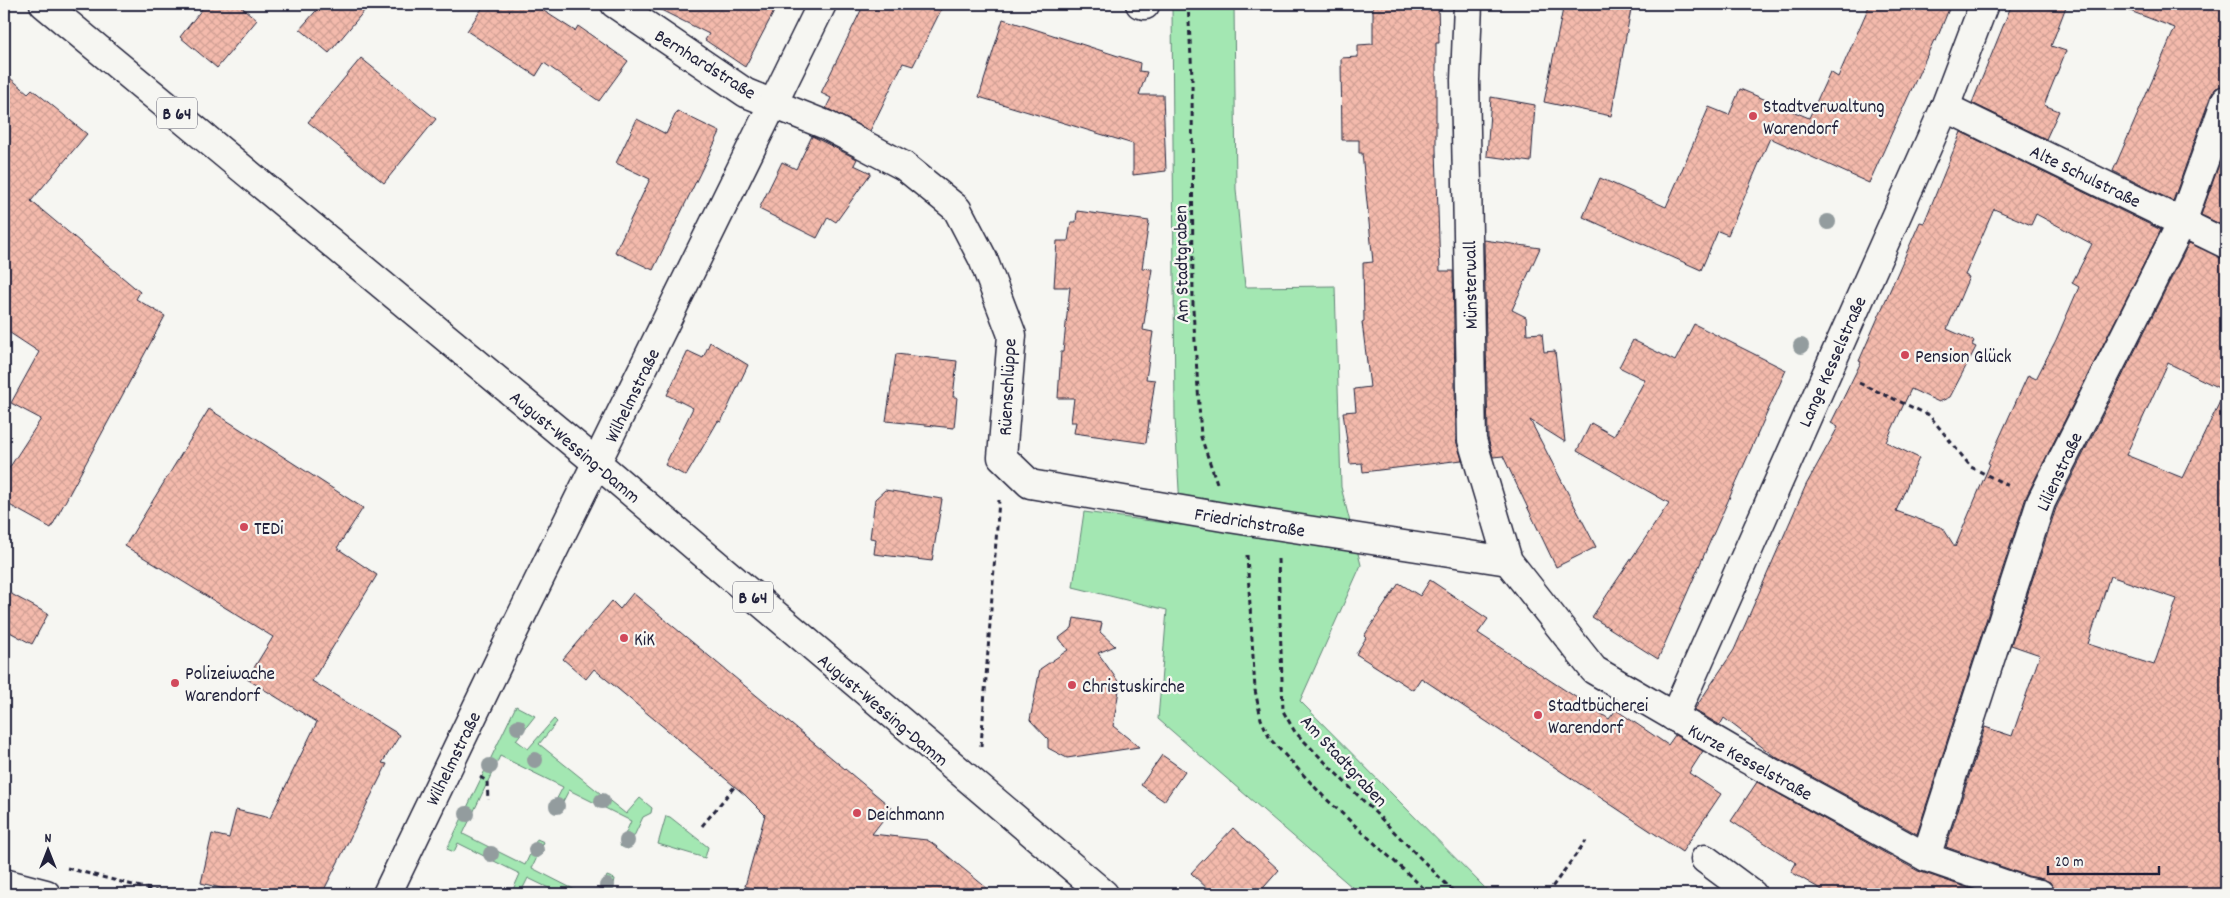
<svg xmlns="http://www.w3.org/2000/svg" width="2230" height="898" font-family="Dekko,sans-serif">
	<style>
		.green { fill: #a3e7b2; stroke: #628476 }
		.building { fill: url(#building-cross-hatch); stroke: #22223b; fill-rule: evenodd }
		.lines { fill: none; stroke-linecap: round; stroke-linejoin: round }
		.minor-casing { stroke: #22223b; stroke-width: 31 }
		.major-casing { stroke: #22223b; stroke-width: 31 }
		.path { stroke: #22223b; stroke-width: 3; stroke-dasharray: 5 4; stroke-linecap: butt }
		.minor { stroke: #f6f6f2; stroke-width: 28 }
		.major { stroke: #f6f6f2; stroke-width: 28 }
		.tree { fill: #939c9e }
		.poi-dot { fill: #d1495b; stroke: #f6f6f2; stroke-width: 2 }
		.labels { text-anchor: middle; stroke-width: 4.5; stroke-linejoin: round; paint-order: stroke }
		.shield { fill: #f6f6f2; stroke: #626272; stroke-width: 1 }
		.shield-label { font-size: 18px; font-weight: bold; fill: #22223b }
		.street-label { font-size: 19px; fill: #22223b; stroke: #f6f6f2 }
		.poi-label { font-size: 19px; fill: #22223b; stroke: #f6f6f2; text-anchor: start }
	</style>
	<defs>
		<pattern id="building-cross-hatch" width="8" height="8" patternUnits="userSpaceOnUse" patternTransform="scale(1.25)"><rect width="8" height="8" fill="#f4baac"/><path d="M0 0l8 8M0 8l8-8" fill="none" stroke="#d1a095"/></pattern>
	</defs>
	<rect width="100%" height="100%" fill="#f6f6f2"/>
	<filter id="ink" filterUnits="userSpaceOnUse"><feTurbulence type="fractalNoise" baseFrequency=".02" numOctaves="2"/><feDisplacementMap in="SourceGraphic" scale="10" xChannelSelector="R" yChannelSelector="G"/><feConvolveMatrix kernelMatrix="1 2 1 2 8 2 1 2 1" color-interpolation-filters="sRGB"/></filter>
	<g filter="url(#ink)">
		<!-- green -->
		<g class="green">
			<polygon points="1172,4 1234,4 1236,189 1245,287 1335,286 1341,487 1361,565 1300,701 1491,894 1360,894 1158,719 1167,610 1073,587 1084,512 1181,525 1175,419"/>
			<polygon points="516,706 535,716 516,740 528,749 554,719 557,722 539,744 626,814 640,798 652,808 651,813 643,817 628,849 620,846 631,821 569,790 557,813 551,810 563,787 500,756 463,834 525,865 537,839 544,842 532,868 583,894 561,894 528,878 520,894 511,894 520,874 458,843 454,852 447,849"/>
			<polygon points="666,816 670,817 708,847 705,858 658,844"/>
			<polygon points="607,876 615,879 612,894 599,894"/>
		</g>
		<!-- building -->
		<g class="building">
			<polygon points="206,4 238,4 257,20 217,68 180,37"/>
			<polygon points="322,4 370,4 329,53 300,29"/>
			<polygon points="485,4 533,4 575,31 578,26 628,61 599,101 544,63 536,76 467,31"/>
			<polygon points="649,4 778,4 745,67 705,40 709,34"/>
			<polygon points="864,4 944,4 913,66 903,63 870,131 826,108 831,98 821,93"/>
			<polygon points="1373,4 1438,4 1439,43 1436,43 1436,149 1440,271 1453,271 1456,440 1462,460 1363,472 1362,463 1350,464 1343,412 1356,411 1354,389 1370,387 1362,322 1364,321 1363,263 1373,262 1362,153 1359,153 1359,140 1342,140 1341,58 1358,57 1358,45 1373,44"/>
			<polygon points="1564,4 1632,4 1611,116 1544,102"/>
			<polygon points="1870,4 1951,4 1936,41 1934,40 1869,183 1770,138 1728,235 1718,231 1701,270 1583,217 1600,178 1666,207 1709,107 1729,115 1740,89 1809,118 1830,72 1838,77"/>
			<polygon points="2012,4 2067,4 2051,46 2066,51 2044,105 2059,111 2046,139 1972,103"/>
			<polygon points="2118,4 2226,4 2226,85 2216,88 2211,95 2173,201 2113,171 2175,28 2117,6"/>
			<polygon points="1003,19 1140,63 1139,71 1147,72 1139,95 1163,95 1166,171 1133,175 1133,144 979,97"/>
			<polygon points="361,58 436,119 384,183 308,122"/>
			<polygon points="4,73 28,93 32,89 87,134 31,201 140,292 136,299 165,316 51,528 4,502 4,476 41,419 11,403 39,352 4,329"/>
			<polygon points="1491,97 1535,105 1531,162 1487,156"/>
			<polygon points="677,111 720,132 653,270 615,252 650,179 616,163 637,119 666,134"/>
			<path d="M1961 132 2161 230 2026 497 1917 834 1774 756 1724 718 1720 725 1694 710 1734 650 1806 485 1838 427 1831 423 1861 362 1859 361 1920 222 1924 223ZM1994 209 2031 225 2036 214 2092 244 2072 283 2079 287 2056 340 2036 379 2028 375 1988 463 1990 464 1955 547 1943 528 1896 511 1919 458 1886 442 1911 389 1939 402 1950 397 1976 347 1972 345 1974 341 1947 329 1969 277 1965 275Z"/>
			<polygon points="812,136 857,159 854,165 871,173 836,222 828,217 817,238 759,209 782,162 796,169"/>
			<polygon points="2226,145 2226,227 2201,215"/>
			<polygon points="1077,211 1149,221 1142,268 1152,269 1143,330 1153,332 1146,379 1155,380 1146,443 1074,433 1076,422 1071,422 1074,398 1058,398 1061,352 1063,352 1070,287 1054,287 1057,241 1068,241 1071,222 1076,222"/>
			<polygon points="1484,240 1540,248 1512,310 1526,317 1527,334 1542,333 1544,352 1555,351 1565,442 1530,420 1596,547 1556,567 1503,456 1493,457 1488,438"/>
			<path d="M2189 243 2226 259V894H2055L2050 882 2043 879 2028 876 1946 847 1985 727 2012 736 2040 655 2011 645 2056 508ZM2168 363 2225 391 2183 478 2126 455ZM2110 576 2177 599 2154 665 2088 644Z"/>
			<polygon points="1694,324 1786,370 1658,659 1592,617 1669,503 1577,451 1591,423 1614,436 1645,380 1619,367 1633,340 1675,361"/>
			<polygon points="710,342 748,365 721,422 718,421 686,476 665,465 693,408 667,395 688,351 703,358"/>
			<polygon points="896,354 957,361 953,397 957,397 954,428 886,421"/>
			<polygon points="209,409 363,508 337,548 377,575 312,681 400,735 382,763 387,764 322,894 244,894 201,883 212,834 229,838 236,810 270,818 317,722 247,679 273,637 125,546"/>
			<polygon points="885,490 942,499 932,561 874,554 876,539 870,538 875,499"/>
			<polygon points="1430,580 1488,619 1478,633 1609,719 1616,710 1668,745 1675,735 1703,751 1689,773 1721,794 1682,852 1421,678 1413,690 1356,654 1366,638 1364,636 1399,583 1420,596"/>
			<polygon points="4,590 48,614 32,644 4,629"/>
			<polygon points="633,593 892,808 872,834 927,840 932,843 994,894 775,894 745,886 765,815 745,795 594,669 586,679 563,659 612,601 620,609"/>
			<polygon points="1074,618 1102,623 1100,632 1115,646 1098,653 1120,684 1113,726 1139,747 1067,758 1048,748 1048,739 1030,720 1040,669 1068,650 1059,638 1072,628"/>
			<polygon points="1162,755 1185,771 1164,801 1141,785"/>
			<polygon points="1757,782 1918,871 1986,894 1829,894 1791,872 1796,863 1731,821"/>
			<polygon points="1233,828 1279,870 1258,894 1213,894 1191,873"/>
		</g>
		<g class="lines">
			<defs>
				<g id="minor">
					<polyline points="615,4 746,93 826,125 904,166 957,209 983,259 1012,335 1002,457 1030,484 1229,518 1508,561"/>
					<polyline points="1140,4 1145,5"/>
					<polyline points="1468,4 1465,80 1472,440 1508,561 1594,670 1745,758 1926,857 2024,891 2040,894"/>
					<polyline points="1945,107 2226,244"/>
					<polyline points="1674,717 1945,107 1984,4"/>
					<polyline points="1926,857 2041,502 2182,222 2226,100"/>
					<polyline points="1705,859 1752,894"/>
					<polyline points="4,883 46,894"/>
					<polyline points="387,894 504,651 822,4"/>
				</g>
				<polyline id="major" points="44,4 597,463 1104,894"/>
			</defs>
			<!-- minor casing -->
			<use href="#minor" class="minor-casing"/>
			<!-- major casing -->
			<use href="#major" class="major-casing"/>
			<!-- path -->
			<g class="path">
				<polyline points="1188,4 1192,76 1193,309 1201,437 1217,483"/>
				<polyline points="1859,383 1929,415 1971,467 2011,487"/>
				<polyline points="1247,555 1255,690 1261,719 1270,739 1324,797 1430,894"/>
				<polyline points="1278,559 1283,711 1295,732 1456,894"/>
				<polyline points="981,746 999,500"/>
				<polyline points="480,777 487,781 488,800"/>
				<polyline points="702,826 735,786"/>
				<polyline points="67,868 168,894"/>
				<polyline points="1547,894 1586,841"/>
			</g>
			<!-- minor -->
			<use href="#minor" class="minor"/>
			<!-- major -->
			<use href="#major" class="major"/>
		</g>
		<!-- trees -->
		<g class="tree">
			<circle cx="1828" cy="222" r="8"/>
			<circle cx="1801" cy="346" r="8"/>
			<circle cx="518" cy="727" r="8"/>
			<circle cx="535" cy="760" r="8"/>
			<circle cx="490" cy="766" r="8"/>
			<circle cx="602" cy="801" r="8"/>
			<circle cx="557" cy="806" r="8"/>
			<circle cx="467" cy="814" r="8"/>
			<circle cx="627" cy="841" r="8"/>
			<circle cx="536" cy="850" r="8"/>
			<circle cx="491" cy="854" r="8"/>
			<circle cx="607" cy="886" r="8"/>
		</g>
	</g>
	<!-- markers -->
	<g class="poi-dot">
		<circle cx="1753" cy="116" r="5"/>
		<circle cx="1905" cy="355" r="5"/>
		<circle cx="244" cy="527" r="5"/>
		<circle cx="624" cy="638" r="5"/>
		<circle cx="175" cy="683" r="5"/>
		<circle cx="1072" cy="685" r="5"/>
		<circle cx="1538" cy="715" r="5"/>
		<circle cx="857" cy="813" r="5"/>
	</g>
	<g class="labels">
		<!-- shield labels -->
		<g class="shield">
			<rect x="157" y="97.5" width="40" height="31" rx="4"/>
			<rect x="733" y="581.5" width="40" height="31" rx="4"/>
		</g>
		<g class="shield-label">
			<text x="177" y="119">B 64</text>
			<text x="753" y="603">B 64</text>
		</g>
		<!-- street labels -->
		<g class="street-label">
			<text transform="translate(706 63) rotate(32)" y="7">Bernhardstraße</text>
			<text transform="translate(2086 175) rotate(26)" y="7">Alte Schulstraße</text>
			<text transform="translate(1180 264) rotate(-91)" y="7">Am Stadtgraben</text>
			<text transform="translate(1469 285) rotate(-91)" y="7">Münsterwall</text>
			<text transform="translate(1831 361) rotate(-66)" y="7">Lange Kesselstraße</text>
			<text transform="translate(1006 387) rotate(-87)" y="7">Rüenschlüppe</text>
			<text transform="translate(631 395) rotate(-64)" y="7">Wilhelmstraße</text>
			<text transform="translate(576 446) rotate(40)" y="7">August-Wessing-Damm</text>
			<text transform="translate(2058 471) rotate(-65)" y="7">Lilienstraße</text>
			<text transform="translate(1250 521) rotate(9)" y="7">Friedrichstraße</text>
			<text transform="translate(884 709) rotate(40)" y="7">August-Wessing-Damm</text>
			<text transform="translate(452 758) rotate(-64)" y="7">Wilhelmstraße</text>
			<text transform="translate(1345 760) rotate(47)" y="7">Am Stadtgraben</text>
			<text transform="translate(1751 761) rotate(29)" y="7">Kurze Kesselstraße</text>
		</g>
		<!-- poi labels -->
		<g class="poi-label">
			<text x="1763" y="112">Stadtverwaltung<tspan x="1763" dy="22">Warendorf</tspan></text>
			<text x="1915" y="362">Pension Glück</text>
			<text x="254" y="534">TEDi</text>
			<text x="634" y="645">KiK</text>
			<text x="185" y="679">Polizeiwache<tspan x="185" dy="22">Warendorf</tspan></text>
			<text x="1082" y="692">Christuskirche</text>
			<text x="1548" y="711">Stadtbücherei<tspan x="1548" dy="22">Warendorf</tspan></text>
			<text x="867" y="820">Deichmann</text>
		</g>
	</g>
	<!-- margin -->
	<rect width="2230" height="898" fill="none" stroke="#f6f6f2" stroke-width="20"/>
	<rect x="10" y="10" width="2210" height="878" fill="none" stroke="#22223b" stroke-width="2" filter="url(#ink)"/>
	<!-- north arrow -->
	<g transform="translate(48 850)" stroke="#f6f6f2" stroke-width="4" paint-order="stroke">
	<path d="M0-4L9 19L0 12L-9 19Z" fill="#22223b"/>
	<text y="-8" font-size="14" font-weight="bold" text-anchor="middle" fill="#22223b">N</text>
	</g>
	<!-- scale -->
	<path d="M2048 866v8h111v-8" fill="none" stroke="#22223b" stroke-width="2.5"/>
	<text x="2055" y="866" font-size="15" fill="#22223b" stroke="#f6f6f2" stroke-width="4" paint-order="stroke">20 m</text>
</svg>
